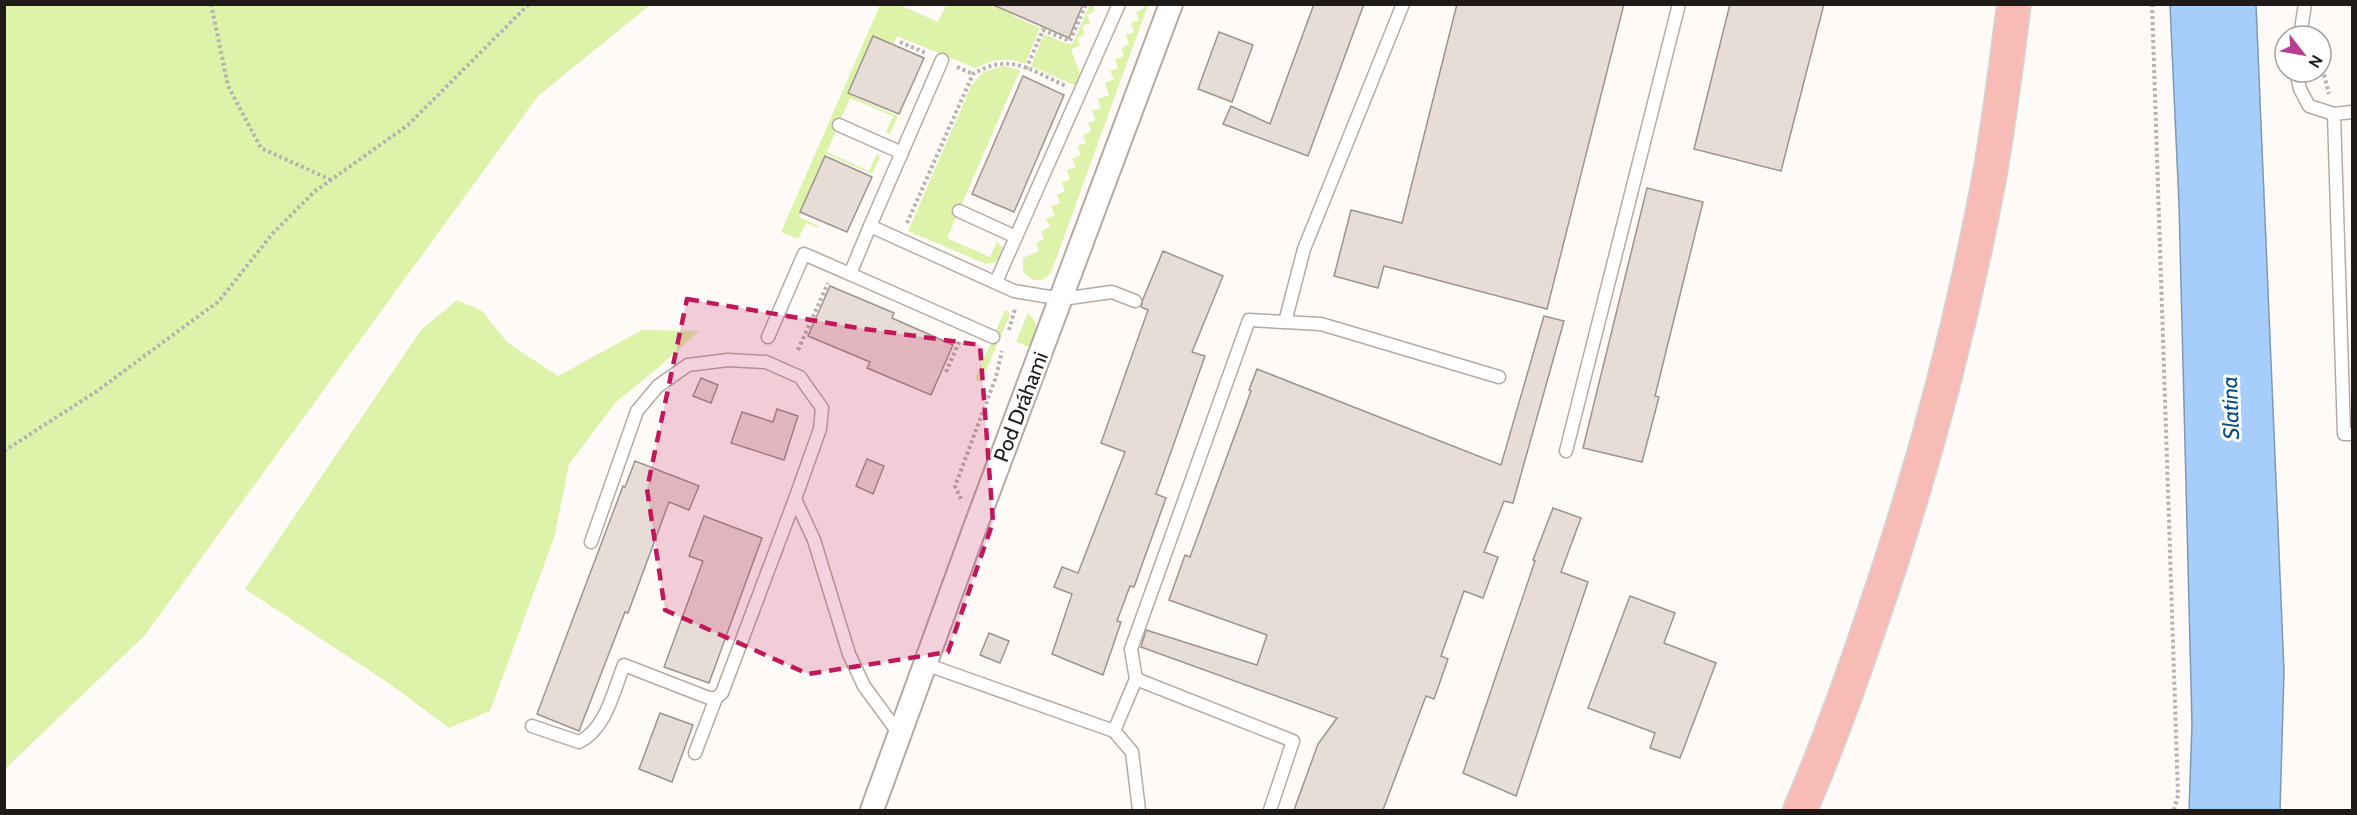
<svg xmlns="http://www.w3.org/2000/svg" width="2357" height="815" font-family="Cabin,sans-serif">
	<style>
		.green { fill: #def3aa }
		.water { fill: #a7cefa; stroke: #7e98b6; stroke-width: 1.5 }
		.building { fill: #e8ddd6; stroke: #9e948d; stroke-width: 1.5 }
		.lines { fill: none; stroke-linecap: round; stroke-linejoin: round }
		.lane-casing { stroke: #b5aba4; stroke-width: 15 }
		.street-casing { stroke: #b5aba4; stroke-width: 26 }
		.primary-casing { stroke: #d6d6d5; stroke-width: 36 }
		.path { stroke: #b7b3b0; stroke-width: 4; stroke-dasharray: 3 3; stroke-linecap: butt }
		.lane { stroke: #fff; stroke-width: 12 }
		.street { stroke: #fff; stroke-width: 22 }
		.primary { stroke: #f8bcb6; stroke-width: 33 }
		.marked { fill: #c2185b; fill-opacity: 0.2; stroke: #c2185b; stroke-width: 4.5; stroke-dasharray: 12 8; stroke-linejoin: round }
		.labels { text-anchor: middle; stroke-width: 6; stroke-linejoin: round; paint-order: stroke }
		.street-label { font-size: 21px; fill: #1e1a17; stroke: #fff }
		.water-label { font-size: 22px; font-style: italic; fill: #004b8b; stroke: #fff }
	</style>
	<rect width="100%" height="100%" fill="#fefaf7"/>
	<!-- green -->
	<g class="green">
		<polygon points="5,4 650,5 538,96 145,635 5,769"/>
		<polygon points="1090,4 1093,5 1095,11 1087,15 1090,23 1082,26 1085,34 1077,38 1080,46 1071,49 1080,73 1076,86 1031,66 1044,34 1067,44 1073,43"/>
		<path d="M880 5H900L938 22 946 5H1018L1013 16 1040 28 1025 64C1006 56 992 60 975 68L897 36 893 45 873 36 849 92 852 96 898 116 890 134 886 133 893 116 850 98 827 152 869 171 877 154 880 157 872 174 826 154 799 217 819 226 818 228 806 223 798 239 781 232Z"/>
		<path d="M1143 5H1148L1052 270C1045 284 1032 283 1023 271V258L1039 251 1036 243 1044 239 1041 231 1050 227 1046 219 1055 215 1051 206 1060 203 1057 195 1065 191 1062 183 1070 179 1067 170 1076 167 1072 159 1081 155 1077 146 1086 143 1083 135 1091 131 1088 123 1096 120 1092 111 1101 108 1098 99 1109 95 1105 83 1114 79 1110 71 1118 68 1115 59 1124 56 1121 48 1129 44 1126 35 1134 32 1131 23 1139 20 1136 12 1144 8Z"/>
		<path d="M1003 66 1020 70 947 238 990 257 997 241 1002 247C1003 258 997 263 986 264L908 231 971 86 983 72Z"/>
		<polygon points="457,300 482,311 507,342 558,376 642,330 699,331 659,367 616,402 569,464 554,538 490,711 449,728 387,682 245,589 421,330"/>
		<polygon points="1005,310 1009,312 1009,317 981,382 975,379"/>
		<path d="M1028 313C1040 324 1038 335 1034 349L1016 342Z"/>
	</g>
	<!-- water -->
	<polygon class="water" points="2170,5 2256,5 2284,671 2280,810 2189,810 2192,724 2179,204"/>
	<!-- building -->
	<g class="building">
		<polygon points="991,4 1083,4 1069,38"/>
		<polygon points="1314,4 1364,4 1308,156 1223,124 1231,106 1270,124"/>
		<polygon points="1457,4 1624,4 1547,309 1384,266 1378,288 1334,276 1351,210 1402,223"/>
		<polygon points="1730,4 1824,4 1781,171 1694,149"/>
		<polygon points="1219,32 1253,45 1232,102 1198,89"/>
		<polygon points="873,36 924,58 899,114 848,93"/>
		<polygon points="1023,76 1064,95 1014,212 972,194"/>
		<polygon points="825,156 872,177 847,232 800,212"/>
		<polygon points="1647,188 1703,202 1655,396 1659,397 1642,462 1583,448"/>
		<polygon points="1163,251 1223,276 1192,352 1205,356 1156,494 1166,498 1134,587 1130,586 1117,621 1121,622 1103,675 1052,654 1072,594 1054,587 1062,567 1078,573 1125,452 1101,443 1148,310 1141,307 1143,299"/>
		<polygon points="830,286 894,313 892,318 953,345 931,395 867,368 870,362 808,336"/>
		<polygon points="1544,316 1564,321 1513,503 1504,501 1484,552 1498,557 1483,598 1464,591 1441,656 1448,659 1434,699 1426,696 1383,810 1294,810 1318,744 1337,718 1141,647 1146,630 1257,665 1267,635 1169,600 1185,555 1190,557 1251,391 1249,390 1257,369 1501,465"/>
		<polygon points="701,378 718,385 711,403 693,396"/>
		<polygon points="777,409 798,416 784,460 731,443 742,412 773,422"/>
		<polygon points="867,459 884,466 873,494 856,486"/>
		<polygon points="635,461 699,486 689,510 669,502 628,613 625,612 579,731 537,714 623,486 625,487"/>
		<polygon points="1553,508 1581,518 1561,572 1588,582 1516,796 1463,773 1535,561 1533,560"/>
		<polygon points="704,516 762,538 709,683 664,667 703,561 689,556"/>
		<polygon points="1630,596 1675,613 1664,643 1716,663 1680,758 1650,748 1655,733 1588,708"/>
		<polygon points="989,633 1009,641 1000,663 980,655"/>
		<polygon points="660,713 693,725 672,782 639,769"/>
	</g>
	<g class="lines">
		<defs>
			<g id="lane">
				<polyline points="2300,36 2305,4"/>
				<polyline points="942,60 870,226 1014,291 1062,299 1112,292 1135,301"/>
				<polyline points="2296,72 2300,89 2309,106 2334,114"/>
				<polyline points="2352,112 2334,114 2344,434 2352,434"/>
				<polyline points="839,125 902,153"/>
				<polyline points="959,211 1016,237"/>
				<polyline points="870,226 850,274 993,337"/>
				<polyline points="996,282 1119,4"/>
				<polyline points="1285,322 1304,249 1403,4"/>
				<polyline points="768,337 804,254 850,274"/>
				<polyline points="1566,451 1679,4"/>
				<polyline points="591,542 637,411 658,386 688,365 728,360 766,362 800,377 822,408 820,429 795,499"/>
				<polyline points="925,664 1114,731 1132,752 1139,810"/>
				<polyline points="1136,679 1131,649 1249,320 1321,324 1499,377"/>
				<path d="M532 726 579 742C606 729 613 692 624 665L709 698H716L722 693 795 499 814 540 849 654 864 686 900 735"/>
				<polyline points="1114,731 1136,679 1293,741 1270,810"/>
				<polyline points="695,753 716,698"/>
			</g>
			<polyline id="street" points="872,810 974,530 1171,4"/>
			<path id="primary" d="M1800 810C1827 748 1850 684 1872 619 1921 477 1960 332 1988 184 1999 125 2006 65 2014 4"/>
		</defs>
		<!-- lane casing -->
		<use href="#lane" class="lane-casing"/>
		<!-- street casing -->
		<use href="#street" class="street-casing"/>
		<!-- primary casing -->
		<use href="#primary" class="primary-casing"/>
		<!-- path -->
		<g class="path">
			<polyline points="211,4 228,86 261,148 331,180"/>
			<polyline points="2152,4 2178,795 2174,810"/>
			<polyline points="900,42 926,53"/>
			<polyline points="2321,63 2329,94"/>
			<polyline points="957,67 973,74"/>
			<polyline points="1026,69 1043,30 1070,41 1086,4"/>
			<path d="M907 223 973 74C1011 52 1030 70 1066 86"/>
			<polyline points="1009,330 1015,309"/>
			<polyline points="798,350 828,283"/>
			<polyline points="946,372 960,340"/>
			<polyline points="4,451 97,391 219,301 273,233 314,192 408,125 529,4"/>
			<polyline points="961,499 955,486 996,377 1002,351"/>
		</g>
		<!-- lane -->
		<use href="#lane" class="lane"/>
		<!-- street -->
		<use href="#street" class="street"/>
		<!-- primary -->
		<use href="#primary" class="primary"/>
	</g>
	<!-- marked area -->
	<path class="marked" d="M687 299 858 328 980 345 993 522 948 652 808 674 665 610 647 489Z"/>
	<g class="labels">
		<!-- street labels -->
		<g class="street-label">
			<text transform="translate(1021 407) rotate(-69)" y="7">Pod Dráhami</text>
		</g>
		<!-- water labels -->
		<g class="water-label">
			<text transform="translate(2230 408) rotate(-92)" y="8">Slatina</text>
		</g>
	</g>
	<!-- border -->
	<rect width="2357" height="815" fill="none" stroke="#1e1a17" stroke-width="12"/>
	<!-- north arrow -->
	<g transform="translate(2303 54) rotate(121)"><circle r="28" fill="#ffffff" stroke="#a5a3a2" stroke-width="1.5"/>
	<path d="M0-4.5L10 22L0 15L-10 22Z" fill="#b53e93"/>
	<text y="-9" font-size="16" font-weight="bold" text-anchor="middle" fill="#1e1a17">N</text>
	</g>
</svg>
